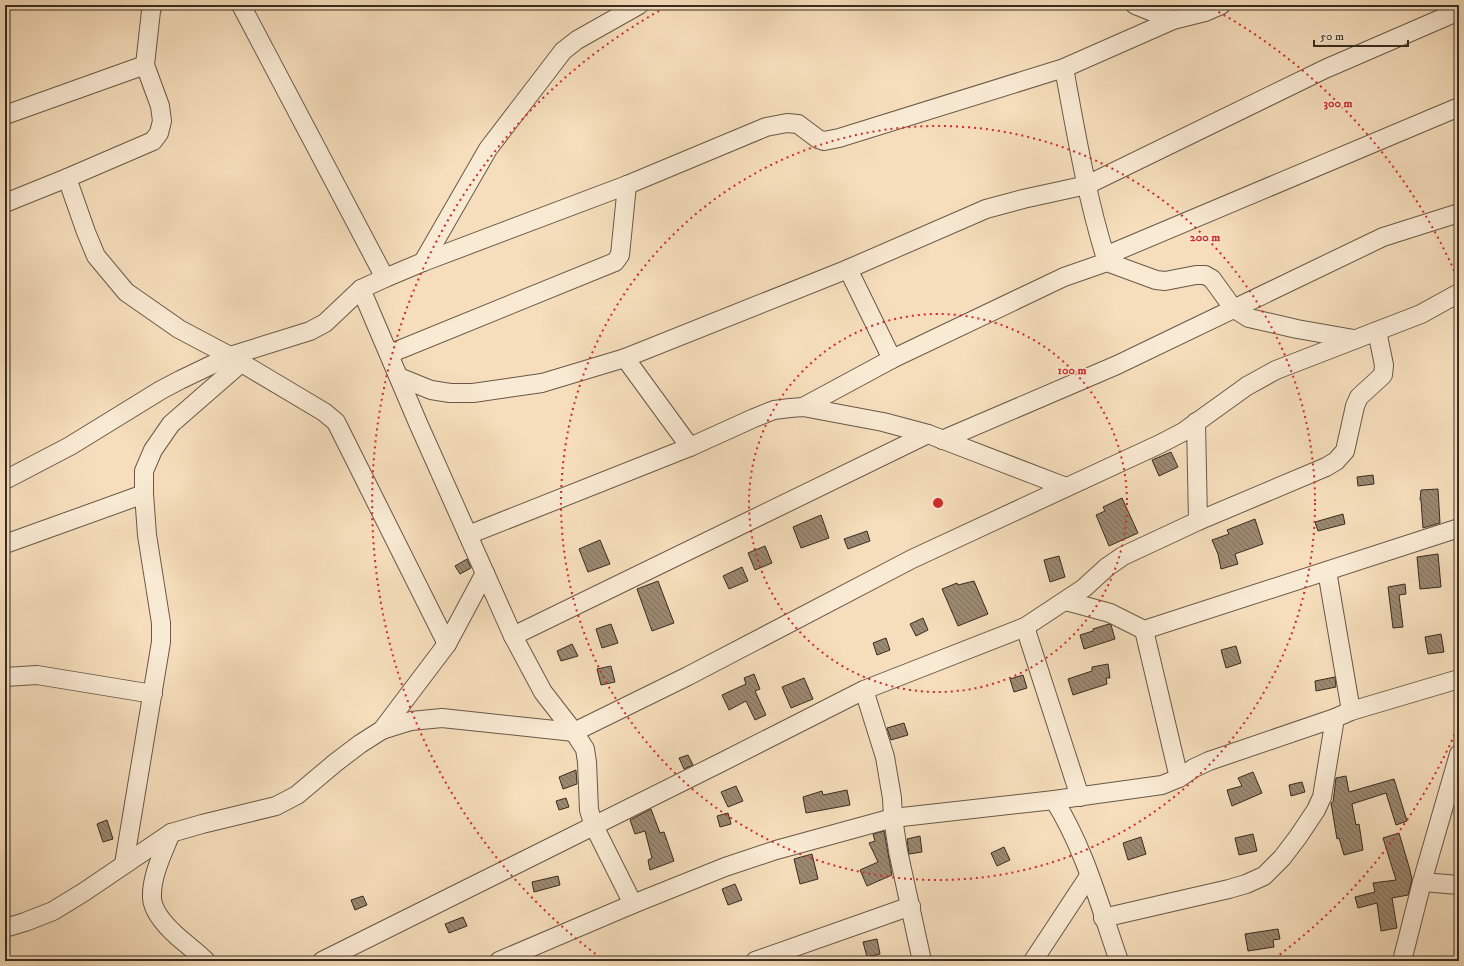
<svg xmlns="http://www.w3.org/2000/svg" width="1464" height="966" font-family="'IM FELL DW Pica',serif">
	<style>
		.building { fill: url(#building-back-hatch); stroke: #382c20 }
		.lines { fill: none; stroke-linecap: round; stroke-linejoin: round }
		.minor-casing { stroke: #685847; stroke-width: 20 }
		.minor { stroke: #f9ead3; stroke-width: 18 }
		.ring { fill: none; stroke: #d62828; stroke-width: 2; stroke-dasharray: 2 4 }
		.centre { fill: #d62828; stroke: #f9ead3; stroke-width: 2 }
		.ring-label { font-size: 12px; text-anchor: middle; font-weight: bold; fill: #d62828; stroke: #f9ead3; stroke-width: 3; stroke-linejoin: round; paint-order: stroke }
	</style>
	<defs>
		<pattern id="building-back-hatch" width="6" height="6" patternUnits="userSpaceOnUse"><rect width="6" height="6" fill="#9b8971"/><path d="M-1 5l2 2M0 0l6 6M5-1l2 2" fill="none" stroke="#7f705c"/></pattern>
	</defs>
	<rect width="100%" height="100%" fill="#f6debc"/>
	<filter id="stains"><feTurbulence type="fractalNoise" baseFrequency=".005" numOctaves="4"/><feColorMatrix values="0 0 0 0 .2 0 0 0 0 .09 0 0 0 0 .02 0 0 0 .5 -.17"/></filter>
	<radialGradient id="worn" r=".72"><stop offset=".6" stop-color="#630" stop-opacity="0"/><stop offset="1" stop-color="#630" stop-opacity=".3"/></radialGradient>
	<!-- building -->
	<g class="building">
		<polygon points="1171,452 1178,467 1159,476 1152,460"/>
		<polygon points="1373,475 1374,484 1358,486 1357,477"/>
		<polygon points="1438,489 1440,523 1423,528 1421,500 1420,500 1421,490"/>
		<polygon points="1122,498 1138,533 1109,546 1096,515 1105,511 1103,507"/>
		<polygon points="1343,514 1345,524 1318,531 1315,522"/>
		<polygon points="821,515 829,538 801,548 793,527"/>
		<polygon points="1255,519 1263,544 1235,554 1238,564 1221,569 1218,554 1212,540 1229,534 1227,530"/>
		<polygon points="867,531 870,541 848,549 844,539"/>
		<polygon points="600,540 610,564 588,572 579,549"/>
		<polygon points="765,546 772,563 755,570 748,553"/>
		<polygon points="1438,554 1441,587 1420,589 1417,557"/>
		<polygon points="1059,556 1065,577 1050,582 1044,560"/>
		<polygon points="467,559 471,568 460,574 455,566"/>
		<polygon points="742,567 748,581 729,589 723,576"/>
		<polygon points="658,581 674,623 652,631 637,589"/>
		<polygon points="974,581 988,614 958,626 942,589 957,583 958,585"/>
		<polygon points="1405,584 1406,594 1399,595 1403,627 1393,628 1388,587"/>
		<polygon points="923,618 928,630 916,636 910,624"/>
		<polygon points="611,624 618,643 602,648 596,629"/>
		<polygon points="1109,624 1111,625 1115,639 1084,649 1080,635 1093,631 1093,629"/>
		<polygon points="1441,634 1444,652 1428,654 1425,637"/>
		<polygon points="886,638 890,650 877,655 873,643"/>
		<polygon points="572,644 578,656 561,661 557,651"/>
		<polygon points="1236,646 1241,663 1226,668 1221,650"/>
		<polygon points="1108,664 1110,678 1106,678 1107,684 1073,695 1068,679 1092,671 1092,667"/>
		<polygon points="611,666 615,682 601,685 597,669"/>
		<polygon points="754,674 760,689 755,691 766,715 755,720 746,701 729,710 722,695 746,684 744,678"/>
		<polygon points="1023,675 1027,688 1014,692 1010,679"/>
		<polygon points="1335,677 1336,687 1316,691 1315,681"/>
		<polygon points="804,678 813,699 791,708 782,687"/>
		<polygon points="904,723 908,735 891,740 887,728"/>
		<polygon points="688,755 693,765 684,769 679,758"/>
		<polygon points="576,770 577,784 563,789 559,777"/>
		<polygon points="1253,772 1262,793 1232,806 1227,790 1242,786 1238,778"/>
		<polygon points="1346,776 1349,792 1394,779 1407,821 1396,825 1386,793 1352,804 1356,825 1359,824 1363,850 1344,855 1339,838 1337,839 1331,803 1333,802 1336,778"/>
		<polygon points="1302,782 1305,792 1291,796 1289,785"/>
		<polygon points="736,786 743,801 728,807 721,792"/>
		<polygon points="847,790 850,805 806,813 803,797 822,791 823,795"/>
		<polygon points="566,798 569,807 559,810 556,801"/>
		<polygon points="651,809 660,833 664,832 674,861 650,870 648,860 652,858 645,831 635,834 630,820"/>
		<polygon points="728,813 731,824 720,827 717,816"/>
		<polygon points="107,820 113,839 103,842 97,824"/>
		<polygon points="884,831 892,875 867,886 860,870 878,862 869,843 875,841 873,834"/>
		<polygon points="1399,833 1410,870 1412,880 1408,895 1392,898 1397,928 1381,931 1377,903 1358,908 1355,897 1375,892 1373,883 1396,880 1383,838"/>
		<polygon points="1253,834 1257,851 1239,855 1235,838"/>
		<polygon points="920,836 922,852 909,854 907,839"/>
		<polygon points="1141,837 1146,854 1128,860 1123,843"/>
		<polygon points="1004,847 1010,860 997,866 991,853"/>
		<polygon points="812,854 818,879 800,884 794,859"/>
		<polygon points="558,876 560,885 534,892 532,882"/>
		<polygon points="735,884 742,900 728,905 722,889"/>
		<polygon points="363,896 367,905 355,910 351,900"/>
		<polygon points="463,917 467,926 449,933 445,924"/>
		<polygon points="1278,929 1280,939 1273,940 1274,947 1248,951 1245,934"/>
		<polygon points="877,939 880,954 867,957 863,942"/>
	</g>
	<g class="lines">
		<defs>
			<g id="minor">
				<polyline points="241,5 385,278"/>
				<polyline points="1135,5 1173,20"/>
				<path d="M1064 68C1076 133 1087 199 1107 262"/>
				<polyline points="5,115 145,65"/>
				<polyline points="67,178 86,232 96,256 126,292 179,329 230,356 324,412 336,422 447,644"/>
				<polyline points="5,203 67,178 153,141 159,133 162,121 160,106 145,65 151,11 153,5"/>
				<polyline points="1105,256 1459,107"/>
				<polyline points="423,262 488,149 563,51 577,40 639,5"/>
				<polyline points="848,269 892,359"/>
				<polyline points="361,289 418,423 513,636 543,692 574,732 585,749 587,762 589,810 594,826 633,904"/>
				<polyline points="389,354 615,262 620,255 627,185"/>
				<polyline points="625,358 690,447"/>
				<polyline points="399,377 431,390 450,393 473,393 542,383 625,358 848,269 986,209 1023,199 1087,185 1325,69 1459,11"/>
				<polyline points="803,407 892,359 1064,277 1107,262 1156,280 1165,281 1196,275 1205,275 1212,279 1233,308 1249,318 1297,329 1354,339"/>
				<polyline points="1196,422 1198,521"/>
				<polyline points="942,440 1117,365 1383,237 1459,213"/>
				<polyline points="5,480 70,446 161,390 180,380 230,356 310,331 325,323 361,289 385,278 423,262 627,185 766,127 787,123 798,124 818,139 824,141 839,138 1064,68 1173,20 1205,12 1221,5"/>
				<polyline points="468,535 690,447 754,418 774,410 790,408 803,407 883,422 928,434 1066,487"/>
				<polyline points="5,544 144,494"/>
				<polyline points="1327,571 1351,711"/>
				<polyline points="1066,601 1110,613 1144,630 1459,528"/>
				<polyline points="1025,627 1080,797"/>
				<polyline points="1144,630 1179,778"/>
				<polyline points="513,636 928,434"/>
				<polyline points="5,677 37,675 153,694"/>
				<polyline points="864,690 885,757 892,798 893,818 898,851 922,961"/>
				<polyline points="382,730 447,644 485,573"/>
				<path d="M1054 800C1085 849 1100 907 1119 961"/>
				<path d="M171 833C163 853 151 876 152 898 153 913 167 927 177 936 187 945 197 952 206 961"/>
				<polyline points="124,864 161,642 161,623 147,535 144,494 144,471 153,450 171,424 241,363"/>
				<polyline points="1422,882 1459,885"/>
				<polyline points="1103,918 1229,889 1246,884 1264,876 1282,858 1298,837 1316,810 1322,797 1335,718"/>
				<polyline points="5,928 25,922 53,911 84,892 171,833 202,824 276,806 297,795 335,763 360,744 382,730 411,721 442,718 574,732 688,676 912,559 1160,444 1183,432 1247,386 1276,370 1421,314 1459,293"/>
				<polyline points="322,961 722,762 864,690 1025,627 1084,588 1107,567 1123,556 1198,521 1326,467 1336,461 1345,451 1355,406 1359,397 1383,375 1384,365 1377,331"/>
				<polyline points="499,961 633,904 725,867 776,850 893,818 1054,800 1162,785 1179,778 1194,768 1209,761 1335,718 1351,711 1459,679"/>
				<polyline points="755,961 911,906"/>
				<polyline points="1033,961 1089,876"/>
				<polyline points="1402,961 1422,882 1459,754"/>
			</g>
		</defs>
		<!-- minor casing -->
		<use href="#minor" class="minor-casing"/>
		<!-- minor -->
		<use href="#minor" class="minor"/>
	</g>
	<!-- distance rings -->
	<g class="ring">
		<circle cx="938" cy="503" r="189"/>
		<circle cx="938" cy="503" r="377"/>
		<path d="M1457 729A566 566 0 0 1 1271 961M605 961A566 566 0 0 1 668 6M1208 6A566 566 0 0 1 1457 277"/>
	</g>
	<circle cx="938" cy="503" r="6" class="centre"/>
	<g class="ring-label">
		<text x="1338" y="107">300 m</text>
		<text x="1205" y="241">200 m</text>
		<text x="1072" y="374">100 m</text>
	</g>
	<!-- margin -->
	<rect width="1464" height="966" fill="none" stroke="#f6debc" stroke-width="20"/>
	<rect x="6" y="6" width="1452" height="954" fill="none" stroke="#382c20" stroke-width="2"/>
	<rect x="10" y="10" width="1444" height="946" fill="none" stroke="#382c20"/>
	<!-- scale -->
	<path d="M1314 40v6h94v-6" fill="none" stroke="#382c20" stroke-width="2"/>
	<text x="1320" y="40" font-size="12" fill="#382c20" stroke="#f9ead3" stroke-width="3" paint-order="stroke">50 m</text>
	<rect width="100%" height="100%" filter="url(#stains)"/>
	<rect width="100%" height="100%" fill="url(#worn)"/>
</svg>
